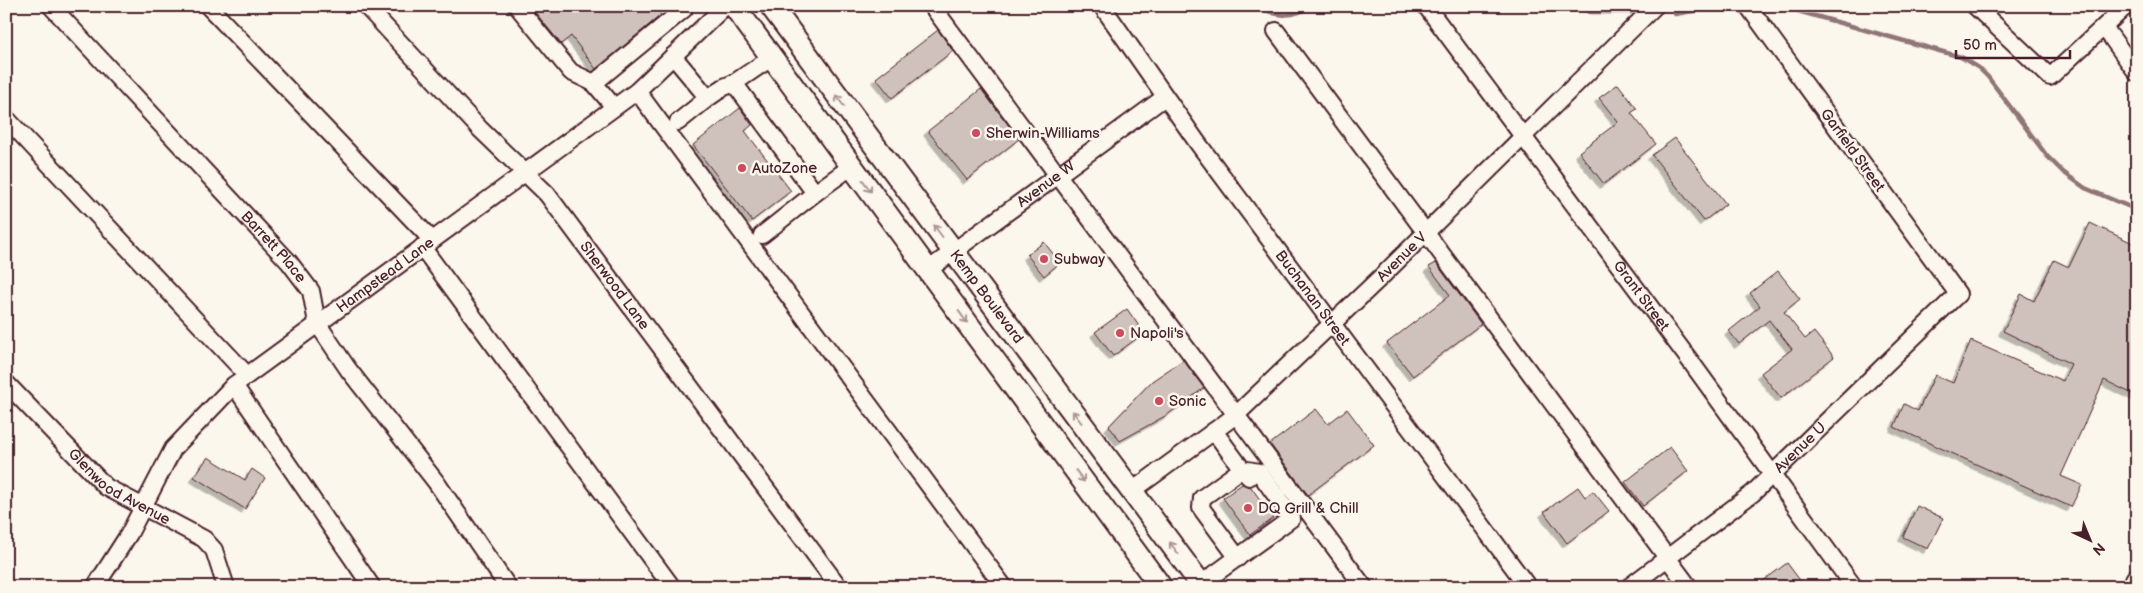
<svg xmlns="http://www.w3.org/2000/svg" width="2143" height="593" font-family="'Balsamiq Sans',sans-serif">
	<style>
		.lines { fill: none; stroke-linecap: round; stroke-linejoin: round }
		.stream { stroke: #907477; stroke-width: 4.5 }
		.building { fill: #cfc2bc; stroke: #4a1f2b; filter: url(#shadow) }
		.minor-casing { stroke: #4a1f2b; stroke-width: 20 }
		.major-casing { stroke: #4a1f2b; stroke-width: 25 }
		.minor { stroke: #fbf7ec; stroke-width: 16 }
		.major { stroke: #fbf7ec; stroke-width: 21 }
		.oneway { stroke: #ab9695 }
		.poi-dot { fill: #d1495b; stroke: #fbf7ec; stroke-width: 2 }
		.labels { text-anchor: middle; stroke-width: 5; stroke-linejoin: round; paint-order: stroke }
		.poi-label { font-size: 15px; fill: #4a1f2b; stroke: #fbf7ec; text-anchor: start }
		.street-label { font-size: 15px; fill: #4a1f2b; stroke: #fbf7ec }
	</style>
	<defs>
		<filter id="shadow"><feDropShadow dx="-4.5" dy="4.5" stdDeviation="0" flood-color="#0004"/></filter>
	</defs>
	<rect width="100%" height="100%" fill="#fbf7ec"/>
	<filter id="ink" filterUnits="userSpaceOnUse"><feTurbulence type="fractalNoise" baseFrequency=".02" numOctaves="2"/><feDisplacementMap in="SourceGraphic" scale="10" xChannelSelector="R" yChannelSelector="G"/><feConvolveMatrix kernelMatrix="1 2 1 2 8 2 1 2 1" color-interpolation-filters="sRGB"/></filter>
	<g filter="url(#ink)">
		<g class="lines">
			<!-- stream -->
			<g class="stream">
				<path d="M1261 6C1275 18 1296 17 1310 6"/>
				<polyline points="1577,6 1590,12 1631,12"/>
				<polyline points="1780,6 1961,57 1979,68 1988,77 2047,156 2063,172 2085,188 2137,210"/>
				<polyline points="1675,14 1723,6"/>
			</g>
		</g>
		<!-- building -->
		<g class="building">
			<polygon points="530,6 654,6 661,15 596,69 571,36 561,44"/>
			<polygon points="938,30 953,51 892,98 876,78"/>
			<polygon points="1618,84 1637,109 1631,113 1656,144 1604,184 1579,152 1618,122 1599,98"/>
			<polygon points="981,89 1019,139 967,180 928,131"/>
			<polygon points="740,108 752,125 745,131 791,191 752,221 693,145"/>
			<polygon points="1675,138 1726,204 1704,221 1652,155"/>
			<polygon points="2090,223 2137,245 2137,396 2104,380 2061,476 2082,485 2071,507 1894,427 1904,404 1918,411 1935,375 1953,383 1971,341 2063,381 2071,364 2003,331 2021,294 2034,301 2054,260 2069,267"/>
			<polygon points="1044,242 1060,263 1044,276 1027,255"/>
			<polygon points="1436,263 1481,324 1413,376 1387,343 1450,295 1429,267"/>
			<polygon points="1778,271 1800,299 1784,312 1805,339 1814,332 1834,357 1781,398 1761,373 1792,349 1769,320 1739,344 1729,331 1760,306 1750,293"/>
			<polygon points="1127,309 1144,333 1113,356 1095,332"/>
			<polygon points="1183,360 1204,388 1167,415 1120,441 1109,426 1152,381"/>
			<polygon points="1316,409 1328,424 1347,409 1374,445 1308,495 1270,444"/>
			<polygon points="1670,447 1688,471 1643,506 1625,482"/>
			<polygon points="208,457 245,480 252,469 265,478 245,509 194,477"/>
			<polygon points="1242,484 1251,487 1273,518 1250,535 1223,498"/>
			<polygon points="1578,487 1585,497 1593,491 1609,511 1567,543 1544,512"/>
			<polygon points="1917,506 1943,518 1928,549 1903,537"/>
			<polygon points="1787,563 1805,587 1755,587"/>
		</g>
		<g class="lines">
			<defs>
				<g id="minor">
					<path id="s1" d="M51 6 289 262 311 291 317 323 348 369 436 482 508 587"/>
					<polyline points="208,6 432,240"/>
					<path id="s2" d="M366 6 480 129 547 194 839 587"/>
					<polyline points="517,6 571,72 594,83"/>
					<polyline points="932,6 1364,587"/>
					<path id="s3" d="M1102 6 1197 142 1528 587"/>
					<path id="s4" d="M1426 6 1691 362 1854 587"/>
					<polyline points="1975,6 2050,77 2126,6"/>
					<polyline points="2104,27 2137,73"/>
					<polyline points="1276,31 1689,587"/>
					<polyline points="673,56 708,98 724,87 734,83 771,58"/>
					<polyline points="734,83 815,193 852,166"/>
					<polyline points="637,91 1004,587"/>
					<polyline points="614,107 594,83 684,9"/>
					<polyline points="6,118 247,375"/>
					<polyline points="678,122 708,98"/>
					<polyline points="762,235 815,193"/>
					<polyline points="422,247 672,587"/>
					<path id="s5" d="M928 270 1165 97"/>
					<path id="s6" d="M6 383 106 487 204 539 214 550 226 587"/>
					<polyline points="234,385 372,587"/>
					<path id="s7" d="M1132 491 1236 415 1381 277 1655 6"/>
					<polyline points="1238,558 1201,508 1202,498 1242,469 1249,477"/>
					<polyline points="1201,584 1292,518 1259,472 1242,469 1214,431"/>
					<path id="s8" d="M95 587 129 534 173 449 234 385 637 91 725 6"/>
					<path id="s9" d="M1629 587 1753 493 1958 294 1748 6"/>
				</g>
				<g id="major">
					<polyline points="734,6 1161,587"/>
					<path id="s10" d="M771 6 1203 587"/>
					<polyline points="2133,587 2137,579"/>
				</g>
			</defs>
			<!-- minor casing -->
			<use href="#minor" class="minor-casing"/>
			<!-- major casing -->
			<use href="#major" class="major-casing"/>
			<!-- minor -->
			<use href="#minor" class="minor"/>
			<!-- major -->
			<use href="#major" class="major"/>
		</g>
		<!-- one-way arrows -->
		<defs><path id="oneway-shaft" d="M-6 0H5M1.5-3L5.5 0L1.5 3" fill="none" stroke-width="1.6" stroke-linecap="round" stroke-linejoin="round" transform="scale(1.25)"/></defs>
		<g class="oneway">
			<use href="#oneway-shaft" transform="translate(840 101) rotate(-127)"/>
			<use href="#oneway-shaft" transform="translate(867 186) rotate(54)"/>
			<use href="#oneway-shaft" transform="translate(938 231) rotate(-127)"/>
			<use href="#oneway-shaft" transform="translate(963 317) rotate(54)"/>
			<use href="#oneway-shaft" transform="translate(1077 417) rotate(-127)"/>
			<use href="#oneway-shaft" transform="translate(1080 476) rotate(54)"/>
			<use href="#oneway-shaft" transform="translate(1174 548) rotate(-127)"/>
		</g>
	</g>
	<!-- markers -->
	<g class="poi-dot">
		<circle cx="976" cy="133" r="5"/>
		<circle cx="742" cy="168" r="5"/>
		<circle cx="1044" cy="259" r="5"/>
		<circle cx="1120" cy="333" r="5"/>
		<circle cx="1159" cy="401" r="5"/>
		<circle cx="1248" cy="508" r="5"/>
	</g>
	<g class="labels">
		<!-- poi labels -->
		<g class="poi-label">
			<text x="986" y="138">Sherwin-Williams</text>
			<text x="752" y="173">AutoZone</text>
			<text x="1054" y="264">Subway</text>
			<text x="1130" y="338">Napoli's</text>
			<text x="1169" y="406">Sonic</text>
			<text x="1258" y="513">DQ Grill &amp; Chill</text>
		</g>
		<!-- street labels -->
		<g class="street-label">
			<text transform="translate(1853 150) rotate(54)" y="5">Garfield Street</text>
			<text dy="5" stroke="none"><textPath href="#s5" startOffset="146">Avenue W</textPath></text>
			<text dy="5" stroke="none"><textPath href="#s1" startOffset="328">Barrett Place</textPath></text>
			<text dy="5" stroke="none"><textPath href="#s7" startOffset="358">Avenue V</textPath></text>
			<text dy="5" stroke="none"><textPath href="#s8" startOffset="434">Hampstead Lane</textPath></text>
			<text dy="5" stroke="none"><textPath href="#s2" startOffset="375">Sherwood Lane</textPath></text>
			<text dy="5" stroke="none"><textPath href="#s4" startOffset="361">Grant Street</textPath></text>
			<text dy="5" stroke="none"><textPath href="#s10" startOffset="362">Kemp Boulevard</textPath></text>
			<text dy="5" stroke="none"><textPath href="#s3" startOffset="360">Buchanan Street</textPath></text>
			<text dy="5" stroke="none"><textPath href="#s9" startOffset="221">Avenue U</textPath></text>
			<text dy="5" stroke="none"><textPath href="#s6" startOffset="155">Glenwood Avenue</textPath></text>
		</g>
	</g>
	<!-- margin -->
	<rect width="2143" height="593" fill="none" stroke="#fbf7ec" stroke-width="25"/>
	<rect x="12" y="12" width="2118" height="568" fill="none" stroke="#4a1f2b" stroke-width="2" filter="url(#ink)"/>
	<!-- north arrow -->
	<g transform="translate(2090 540) rotate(136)" stroke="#fbf7ec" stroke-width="4" paint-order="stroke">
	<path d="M0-4L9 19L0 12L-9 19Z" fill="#4a1f2b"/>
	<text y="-8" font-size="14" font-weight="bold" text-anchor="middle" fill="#4a1f2b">N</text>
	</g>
	<!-- scale -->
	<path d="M1956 50v8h114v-8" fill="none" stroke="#4a1f2b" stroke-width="2.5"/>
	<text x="1963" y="50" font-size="15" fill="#4a1f2b" stroke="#fbf7ec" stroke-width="4" paint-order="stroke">50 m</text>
</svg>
